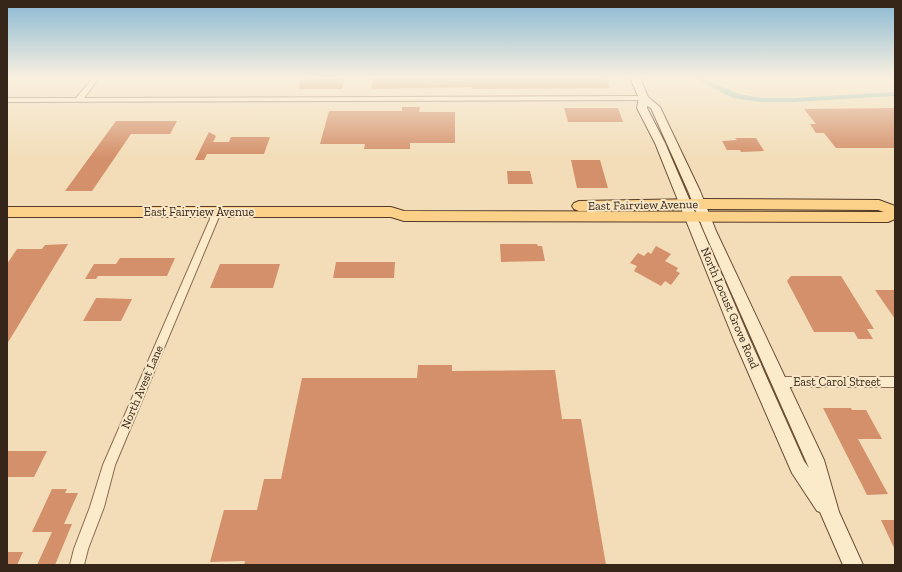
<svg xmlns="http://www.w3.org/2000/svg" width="902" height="572" font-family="'Zilla Slab',serif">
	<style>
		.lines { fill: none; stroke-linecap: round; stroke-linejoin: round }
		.canal { fill: #9dc1b5; fill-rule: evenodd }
		.building { fill: #d4906a }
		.minor-casing { stroke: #896c52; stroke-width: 2 }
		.secondary-casing { stroke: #6a4d35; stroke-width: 2 }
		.primary-casing { stroke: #553a27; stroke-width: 2 }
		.minor { fill: #fcebcb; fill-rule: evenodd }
		.secondary { fill: #fcebcb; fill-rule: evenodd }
		.primary { fill: #fbd18a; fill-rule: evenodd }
		.labels { text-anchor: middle; stroke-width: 4; stroke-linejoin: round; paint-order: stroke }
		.street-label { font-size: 12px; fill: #362519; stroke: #f9e8c8 }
	</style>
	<rect width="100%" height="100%" fill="#f2ddb8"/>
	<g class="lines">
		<!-- canal -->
		<polygon class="canal" points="694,78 703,78 738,94 762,98 794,98 895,92 895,96 794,102 762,102 733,98"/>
	</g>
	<!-- building -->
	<g class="building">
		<polygon points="345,78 342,89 298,89 301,80"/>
		<polygon points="381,78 606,78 610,88 472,89 472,87 371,89 373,79"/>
		<polygon points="402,107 420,107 419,112 455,112 455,143 410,143 410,149 364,149 365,144 320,144 329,111 402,111"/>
		<polygon points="564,108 618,108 623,122 568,122"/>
		<polygon points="895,108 895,148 836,148 824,133 816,133 810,124 816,124 804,109"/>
		<polygon points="116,121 177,121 170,134 131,134 92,191 65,191"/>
		<polygon points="209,132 216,136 213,142 229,142 231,137 270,137 264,154 207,154 204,160 195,160"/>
		<polygon points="735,138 756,138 764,151 741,152 740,150 727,150 722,141 737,140"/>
		<polygon points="571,160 600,160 608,188 577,188"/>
		<polygon points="507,171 530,171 533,184 508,184"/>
		<polygon points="68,244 7,344 7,264 17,249 42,249 45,245"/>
		<polygon points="500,244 537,244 538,246 542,246 545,261 501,262"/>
		<polygon points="656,246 671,254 665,261 678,268 676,271 680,273 671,285 665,281 661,286 634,271 637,266 630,263 638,253 644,256 648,252 651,254"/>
		<polygon points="120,258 175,258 167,276 98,276 96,279 85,279 94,264 116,264"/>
		<polygon points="336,262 395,262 394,278 333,278"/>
		<polygon points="220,264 280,264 273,288 210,288"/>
		<polygon points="791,276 841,276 874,329 867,329 873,339 858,339 854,332 814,332 787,281"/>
		<polygon points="875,290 895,290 895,319"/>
		<polygon points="96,298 132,299 121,321 83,321"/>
		<polygon points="418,365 452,365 452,371 555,370 562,419 581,419 606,565 244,565 245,561 210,562 224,510 257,510 264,479 281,479 302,378 417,378"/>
		<polygon points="823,408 851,408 852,410 866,410 882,439 858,439 888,494 867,495"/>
		<polygon points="7,451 47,451 34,477 7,477"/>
		<polygon points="52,489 67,489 65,493 78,493 64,524 72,524 55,565 37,565 52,532 32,532"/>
		<polygon points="881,520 895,520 895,550"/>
		<polygon points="7,552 23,552 17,565 7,565"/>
	</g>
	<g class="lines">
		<defs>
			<g id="minor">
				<polygon points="93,78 99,78 84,98 644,96 647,98 644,100 7,102 7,98 76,98"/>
				<polygon points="217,209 221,212 115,465 104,507 88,549 84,565 70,565 74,549 90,507 103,465 213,212"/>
				<polygon points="780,377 895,377 895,387 780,387 776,386 774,382 776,378"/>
			</g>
			<path id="secondary" d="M630 78H640L648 97 660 107 700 191 716 231 824 460 839 512 863 565H843L820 512 817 511 792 473 734 340 655 143 637 108 639 98ZM647 106 651 108 688 191 704 231 809 468 804 461 750 340 665 143 647 108Z"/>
			<polygon id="primary" points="700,199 879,200 895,206 895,219 888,222 404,221 391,217 7,217 7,207 391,207 404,211 884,212 878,210 700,209 579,211 574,209 572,206 574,203 579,201"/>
		</defs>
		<!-- minor casing -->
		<use href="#minor" class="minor-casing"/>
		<!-- secondary casing -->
		<use href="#secondary" class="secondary-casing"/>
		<!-- primary casing -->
		<use href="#primary" class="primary-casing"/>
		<!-- minor -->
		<use href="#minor" class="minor"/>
		<!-- secondary -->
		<use href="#secondary" class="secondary"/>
		<!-- primary -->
		<use href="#primary" class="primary"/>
	</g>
	<!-- sky -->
	<linearGradient id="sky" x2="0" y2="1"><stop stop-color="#8ab9d4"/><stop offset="0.49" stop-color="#f9f0df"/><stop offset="1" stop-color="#f9f0df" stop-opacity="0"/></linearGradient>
	<rect width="902" height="158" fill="url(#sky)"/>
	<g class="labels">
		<!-- street labels -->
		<g class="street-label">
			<text transform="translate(643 205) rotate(-1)" y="4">East Fairview Avenue</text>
			<text x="199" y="216">East Fairview Avenue</text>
			<text transform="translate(730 308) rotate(67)" y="4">North Locust Grove Road</text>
			<text x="837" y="386">East Carol Street</text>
			<text transform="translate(142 387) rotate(-67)" y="4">North Avest Lane</text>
		</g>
	</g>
	<!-- border -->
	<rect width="902" height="572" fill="none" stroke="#362519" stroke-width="16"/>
</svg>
